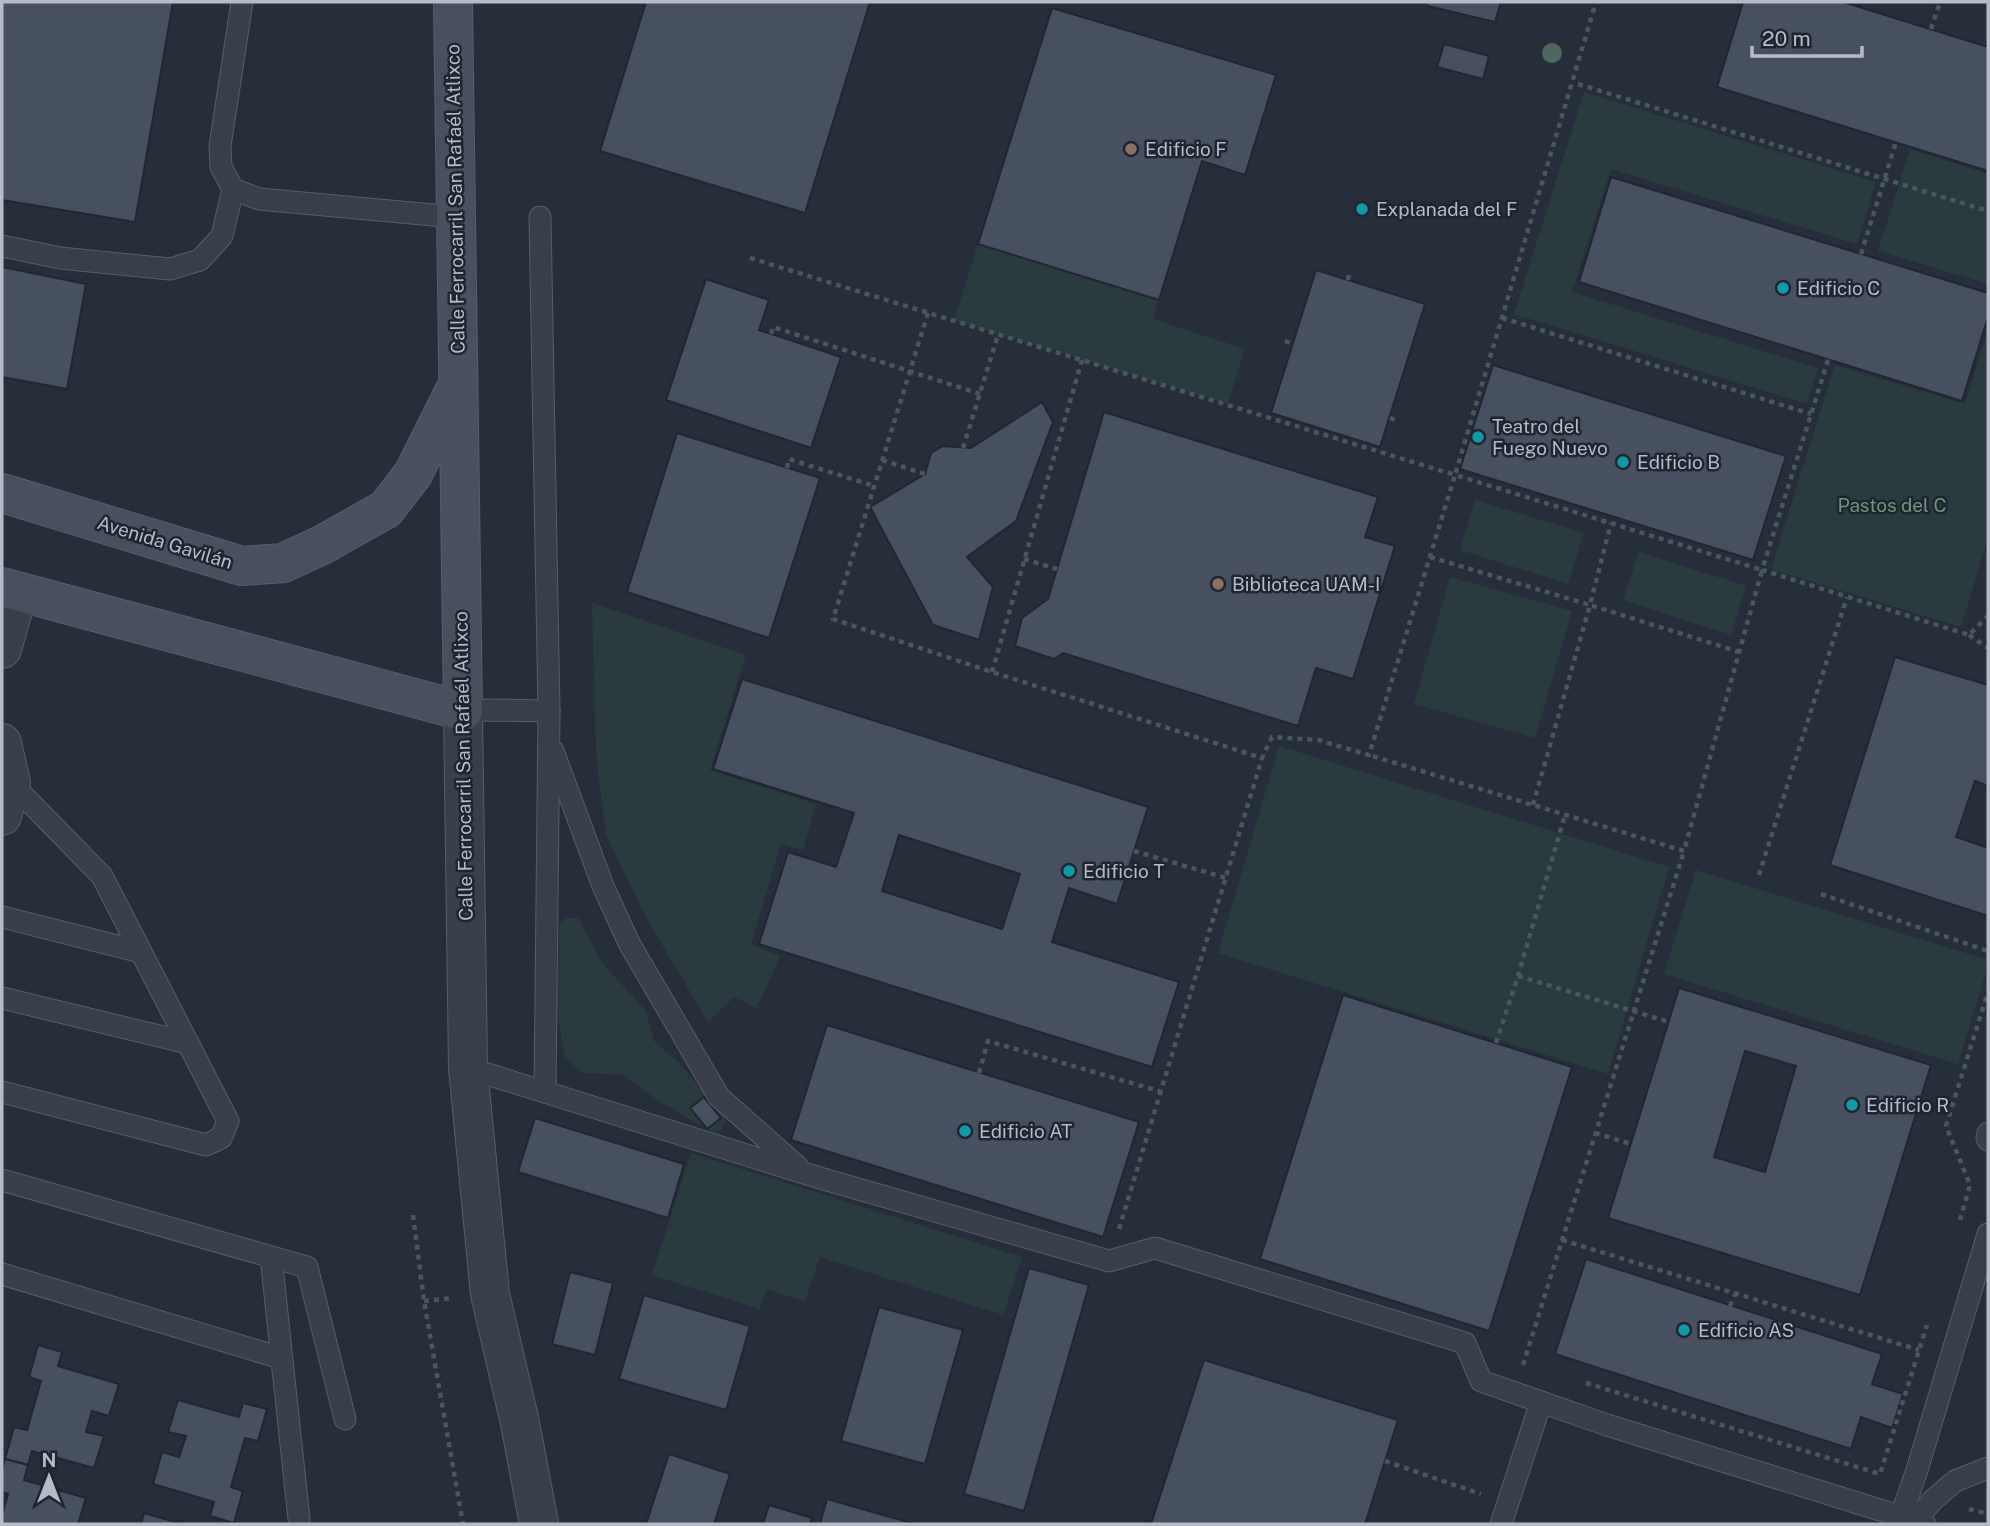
<svg xmlns="http://www.w3.org/2000/svg" width="1990" height="1526" font-family="'Public Sans',sans-serif">
	<style>
		.green { fill: #293b3e }
		.building { fill: #475060; stroke: #202733; stroke-width: 2; fill-rule: evenodd }
		.lines { fill: none; stroke-linecap: round; stroke-linejoin: round }
		.service-casing { stroke: #575e6a; stroke-width: 23 }
		.minor-casing { stroke: #575e6a; stroke-width: 40 }
		.secondary-casing { stroke: #575e6a; stroke-width: 40 }
		.path { stroke: #48585c; stroke-width: 4.5; stroke-dasharray: 5 5; stroke-linecap: butt }
		.service { stroke: #39404c; stroke-width: 21 }
		.minor { stroke: #39404c; stroke-width: 38 }
		.secondary { stroke: #484f5f; stroke-width: 38 }
		.tree { fill: #4e685e }
		.education-dot { fill: #8d6e63; stroke: #1e2531; stroke-width: 2.5 }
		.culture-dot { fill: #0f9aa8; stroke: #1e2531; stroke-width: 2.5 }
		.labels { text-anchor: middle; stroke-width: 5; stroke-linejoin: round; paint-order: stroke }
		.poi-label { font-size: 19px; fill: #b5bbc8; stroke: #1e2531; text-anchor: start }
		.street-label { font-size: 19px; fill: #b5bbc8; stroke: #1e2531 }
		.park-label { font-size: 19px; fill: #6e977a; stroke: #1e2531 }
	</style>
	<rect width="100%" height="100%" fill="#262e3c"/>
	<!-- green -->
	<g class="green">
		<polygon points="1584,92 1876,182 1857,244 1611,169 1572,292 1818,368 1807,404 1514,314"/>
		<polygon points="1910,149 1988,174 1988,284 1878,251"/>
		<polygon points="978,244 1159,300 1153,319 1245,349 1228,404 954,321"/>
		<polygon points="1988,330 1988,537 1961,627 1771,569 1835,365 1965,404"/>
		<polygon points="1475,500 1584,533 1568,584 1460,550"/>
		<polygon points="1639,552 1746,586 1731,635 1623,600"/>
		<polygon points="1450,577 1572,611 1535,738 1414,704"/>
		<polygon points="592,603 746,655 710,770 816,804 803,850 781,844 751,944 780,956 757,1008 734,997 708,1022 645,916 606,834 596,753"/>
		<polygon points="1279,746 1669,867 1608,1074 1218,953"/>
		<polygon points="1696,870 1988,960 1988,965 1958,1064 1664,974"/>
		<polygon points="566,918 578,918 602,963 646,1011 654,1041 679,1063 723,1115 726,1121 721,1130 711,1132 654,1098 624,1075 581,1073 564,1055 557,1010 559,925"/>
		<polygon points="691,1153 1022,1257 1003,1315 820,1257 805,1301 766,1289 760,1309 652,1275"/>
	</g>
	<!-- building -->
	<g class="building">
		<polygon points="2,2 173,2 135,222 2,200"/>
		<polygon points="646,2 870,2 805,213 600,151"/>
		<polygon points="1425,2 1501,2 1495,22 1428,6"/>
		<polygon points="1743,2 1843,2 1988,47 1988,171 1717,87"/>
		<polygon points="1052,8 1276,75 1245,175 1202,161 1159,300 978,244"/>
		<polygon points="1444,44 1489,56 1483,79 1437,67"/>
		<polygon points="1611,177 1988,293 1988,317 1962,401 1579,282"/>
		<polygon points="2,267 86,284 67,389 2,377"/>
		<polygon points="1316,270 1425,304 1380,447 1271,413"/>
		<polygon points="706,279 769,300 759,330 841,357 811,448 666,400"/>
		<polygon points="1493,365 1786,456 1753,560 1460,469"/>
		<polygon points="1042,402 1053,422 1016,521 967,557 993,587 979,640 933,625 870,507 925,474 931,453 943,446 971,448"/>
		<polygon points="1104,412 1378,497 1365,537 1395,546 1353,679 1316,668 1298,726 1063,653 1054,659 1015,646 1022,618 1048,599"/>
		<polygon points="677,433 820,478 769,638 627,592"/>
		<polygon points="1895,657 1988,685 1988,786 1975,781 1956,837 1988,848 1988,916 1830,865"/>
		<path d="M742 679 1148 807 1117 904 1069 888 1052 942 1179 982 1152 1067 759 944 788 852 836 867 854 813 713 769ZM899 835 1020 874 1002 929 882 891Z"/>
		<path d="M1679 988 1931 1065 1860 1295 1608 1218ZM1745 1051 1796 1066 1765 1172 1714 1157Z"/>
		<polygon points="1343,995 1572,1067 1489,1331 1260,1259"/>
		<polygon points="827,1025 1139,1122 1103,1237 791,1140"/>
		<polygon points="704,1097 721,1118 707,1129 690,1108"/>
		<polygon points="535,1118 684,1164 668,1218 518,1172"/>
		<polygon points="1586,1259 1882,1354 1872,1384 1903,1394 1892,1428 1861,1417 1851,1449 1555,1354"/>
		<polygon points="1029,1268 1089,1285 1024,1511 964,1494"/>
		<polygon points="570,1272 613,1283 595,1355 552,1344"/>
		<polygon points="644,1295 750,1326 726,1410 619,1379"/>
		<polygon points="879,1307 963,1330 925,1464 841,1441"/>
		<polygon points="38,1345 62,1352 58,1366 119,1384 109,1416 92,1411 86,1432 104,1436 94,1468 32,1451 28,1465 5,1459 14,1427 27,1430 41,1381 29,1377"/>
		<polygon points="1204,1360 1398,1420 1365,1524 1151,1524"/>
		<polygon points="178,1400 239,1417 243,1403 267,1409 258,1441 245,1438 231,1487 243,1491 234,1523 210,1516 214,1502 153,1484 162,1452 179,1457 186,1436 168,1432"/>
		<polygon points="669,1454 730,1474 714,1524 646,1524"/>
		<polygon points="5,1459 28,1465 24,1480 86,1498 78,1524 2,1524 2,1515 8,1494 2,1492 2,1470"/>
		<polygon points="827,1499 915,1524 820,1524"/>
		<polygon points="769,1505 812,1518 810,1524 763,1524"/>
		<polygon points="144,1513 182,1524 141,1524"/>
	</g>
	<g class="lines">
		<defs>
			<g id="service">
				<polyline points="242,2 220,146 221,167 233,189 259,199 455,217"/>
				<polyline points="540,217 549,711 545,1092"/>
				<polyline points="2,246 60,258 170,269 200,260 222,236 233,189"/>
				<polyline points="463,711 489,710 549,711"/>
				<polyline points="553,751 603,886 629,943 719,1097 797,1166"/>
				<polyline points="2,917 141,952"/>
				<polyline points="2,998 188,1043"/>
				<polyline points="468,1068 820,1178 1109,1261 1155,1248 1465,1343 1481,1381 1607,1425 1925,1524"/>
				<polyline points="2,1092 206,1145 221,1138 228,1121 102,876 11,783"/>
				<polyline points="1988,1133 1987,1138 1988,1140"/>
				<polyline points="2,1180 307,1267 345,1419"/>
				<polyline points="271,1257 299,1519"/>
				<polyline points="2,1274 281,1358"/>
				<polyline points="1901,1516 1917,1470 1988,1234"/>
				<polyline points="1914,1521 1934,1499 1955,1481 1988,1468"/>
				<polyline points="1501,1524 1541,1402"/>
			</g>
			<g id="minor">
				<polyline points="2,649 18,592"/>
				<polyline points="463,711 468,1068 490,1294 520,1423 539,1524"/>
				<polyline points="2,743 11,783 2,816"/>
			</g>
			<g id="secondary">
				<polyline points="2,493 242,566 283,563 322,545 386,509 413,474 455,390"/>
				<polyline points="2,587 463,711 453,2"/>
			</g>
		</defs>
		<!-- service casing -->
		<use href="#service" class="service-casing"/>
		<!-- minor casing -->
		<use href="#minor" class="minor-casing"/>
		<!-- secondary casing -->
		<use href="#secondary" class="secondary-casing"/>
		<!-- path -->
		<g class="path">
			<polyline points="1931,29 1940,2"/>
			<polyline points="1578,84 1988,211"/>
			<polyline points="1861,254 1896,142"/>
			<polyline points="750,258 1455,475 1596,2"/>
			<polyline points="1348,280 1349,274"/>
			<polyline points="928,313 833,619 992,672 1262,758 1272,737 1318,740 1369,755 1455,475 1762,570 1684,851 1369,755"/>
			<polyline points="1502,318 1811,414"/>
			<polyline points="771,334 773,327 980,394"/>
			<polyline points="1285,341 1292,344"/>
			<polyline points="1828,360 1762,570 1969,635 1988,616"/>
			<polyline points="1390,418 1395,420"/>
			<polyline points="963,448 998,335"/>
			<polyline points="882,460 925,474"/>
			<polyline points="787,468 789,459 874,486"/>
			<polyline points="1430,557 1590,605 1611,523"/>
			<polyline points="1024,559 1057,569"/>
			<polyline points="1969,635 1988,648"/>
			<polyline points="992,672 1082,360"/>
			<polyline points="1533,805 1590,605 1739,652"/>
			<polyline points="1134,851 1226,878"/>
			<polyline points="1759,875 1847,597"/>
			<polyline points="1821,894 1988,951"/>
			<polyline points="1518,976 1669,1022"/>
			<polyline points="1496,1043 1518,976 1565,815"/>
			<polyline points="979,1073 988,1041 1162,1092"/>
			<polyline points="1595,1133 1631,1144"/>
			<polyline points="413,1215 424,1301 463,1524"/>
			<polyline points="1960,1220 1970,1185 1946,1126 1988,992"/>
			<polyline points="1119,1229 1262,758"/>
			<polyline points="1562,1240 1919,1350"/>
			<polyline points="424,1301 454,1298"/>
			<polyline points="1730,1306 1735,1294"/>
			<polyline points="1523,1365 1684,851"/>
			<polyline points="1586,1383 1880,1474 1927,1325"/>
			<polyline points="1385,1461 1481,1494"/>
			<polyline points="1969,1509 1988,1514"/>
		</g>
		<!-- service -->
		<use href="#service" class="service"/>
		<!-- minor -->
		<use href="#minor" class="minor"/>
		<!-- secondary -->
		<use href="#secondary" class="secondary"/>
	</g>
	<!-- trees -->
	<circle class="tree" cx="1552" cy="53" r="10"/>
	<!-- markers -->
	<g class="education-dot">
		<circle cx="1131" cy="149" r="7"/>
		<circle cx="1218" cy="584" r="7"/>
	</g>
	<g class="culture-dot">
		<circle cx="1362" cy="209" r="7"/>
		<circle cx="1783" cy="288" r="7"/>
		<circle cx="1478" cy="437" r="7"/>
		<circle cx="1623" cy="462" r="7"/>
		<circle cx="1069" cy="871" r="7"/>
		<circle cx="1852" cy="1105" r="7"/>
		<circle cx="965" cy="1131" r="7"/>
		<circle cx="1684" cy="1330" r="7"/>
	</g>
	<g class="labels">
		<!-- poi labels -->
		<g class="poi-label">
			<text x="1145" y="156">Edificio F</text>
			<text x="1376" y="216">Explanada del F</text>
			<text x="1797" y="295">Edificio C</text>
			<text x="1492" y="433">Teatro del<tspan x="1492" dy="22">Fuego Nuevo</tspan></text>
			<text x="1637" y="469">Edificio B</text>
			<text x="1232" y="591">Biblioteca UAM-I</text>
			<text x="1083" y="878">Edificio T</text>
			<text x="1866" y="1112">Edificio R</text>
			<text x="979" y="1138">Edificio AT</text>
			<text x="1698" y="1337">Edificio AS</text>
		</g>
		<!-- street labels -->
		<g class="street-label">
			<text transform="translate(455 199) rotate(-91)" y="7">Calle Ferrocarril San Rafaél Atlixco</text>
			<text transform="translate(165 542) rotate(17)" y="7">Avenida Gavilán</text>
			<text transform="translate(463 766) rotate(-91)" y="7">Calle Ferrocarril San Rafaél Atlixco</text>
		</g>
		<!-- park labels -->
		<g class="park-label">
			<text x="1892" y="512">Pastos del C</text>
		</g>
	</g>
	<!-- border -->
	<rect width="1990" height="1526" fill="none" stroke="#b5bbc8" stroke-width="7"/>
	<!-- north arrow -->
	<g transform="translate(49 1477)" stroke="#1e2531" stroke-width="5" paint-order="stroke">
	<path d="M0-5L12 26L0 18L-12 26Z" fill="#b5bbc8"/>
	<text y="-10" font-size="19" font-weight="bold" text-anchor="middle" fill="#b5bbc8">N</text>
	</g>
	<!-- scale -->
	<path d="M1752 46v10h110v-10" fill="none" stroke="#b5bbc8" stroke-width="3.5"/>
	<text x="1762" y="46" font-size="21" fill="#b5bbc8" stroke="#1e2531" stroke-width="5" paint-order="stroke">20 m</text>
</svg>
